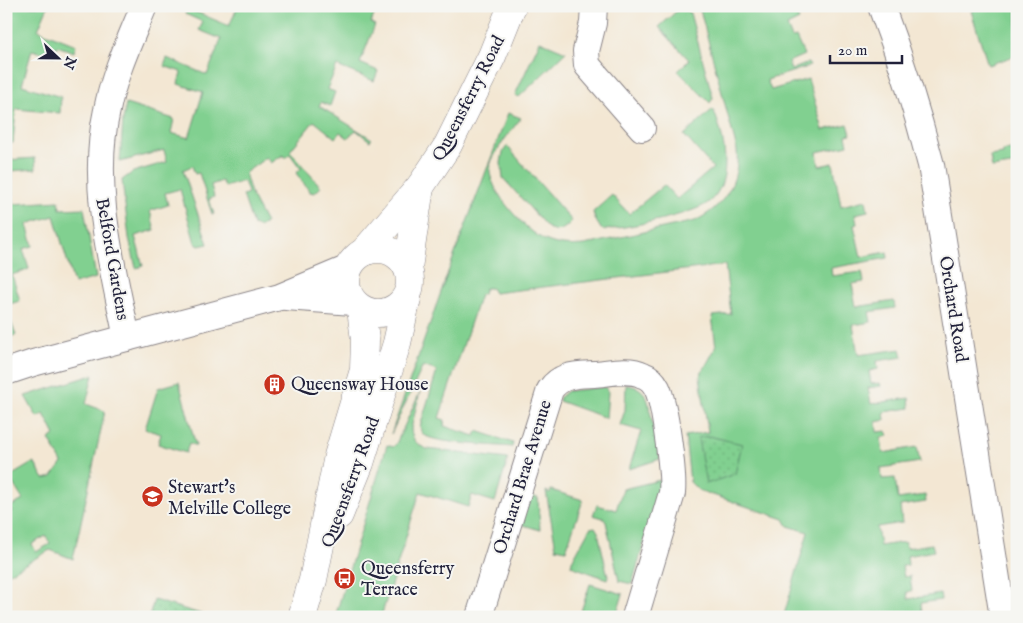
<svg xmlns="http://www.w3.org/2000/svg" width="1023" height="623" font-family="'IM FELL English',serif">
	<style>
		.green { fill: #81d090; stroke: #527966; fill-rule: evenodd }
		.park { fill: url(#park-dots); stroke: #527966 }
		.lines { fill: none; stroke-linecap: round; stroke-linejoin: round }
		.minor-casing { stroke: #8a8487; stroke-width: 28 }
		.major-casing { stroke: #8a8487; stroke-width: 29 }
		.minor { stroke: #fff; stroke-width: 26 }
		.major { stroke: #fff; stroke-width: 28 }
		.labels { text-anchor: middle; stroke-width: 4; stroke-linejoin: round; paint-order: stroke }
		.street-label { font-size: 18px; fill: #22223b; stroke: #f6f6f2 }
		.poi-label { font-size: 18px; fill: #22223b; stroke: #f6f6f2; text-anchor: start }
	</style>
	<defs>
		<pattern id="park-dots" width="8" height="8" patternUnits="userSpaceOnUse" patternTransform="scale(1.25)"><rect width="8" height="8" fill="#81d090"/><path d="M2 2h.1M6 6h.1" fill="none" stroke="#6fb27d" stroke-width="1.8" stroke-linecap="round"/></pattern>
	</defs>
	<rect width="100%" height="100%" fill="#f6f6f2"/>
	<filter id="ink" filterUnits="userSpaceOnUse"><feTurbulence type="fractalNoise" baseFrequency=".02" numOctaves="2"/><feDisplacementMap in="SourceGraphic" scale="10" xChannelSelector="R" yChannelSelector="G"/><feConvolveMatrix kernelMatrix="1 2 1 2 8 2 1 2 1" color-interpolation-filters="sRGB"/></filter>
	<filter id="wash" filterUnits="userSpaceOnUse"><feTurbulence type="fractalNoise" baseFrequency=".0096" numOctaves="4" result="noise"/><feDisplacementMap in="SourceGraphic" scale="20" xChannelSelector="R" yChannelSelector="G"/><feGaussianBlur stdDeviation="1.12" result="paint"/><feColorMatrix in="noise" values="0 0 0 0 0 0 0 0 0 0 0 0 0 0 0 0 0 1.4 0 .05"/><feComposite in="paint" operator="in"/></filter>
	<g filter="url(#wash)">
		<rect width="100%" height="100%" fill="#f3e7d3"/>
		<!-- green -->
		<g class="green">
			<polygon points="6,6 48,6 38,30 76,45 74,52 57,46 54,56 32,50 22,85 61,97 60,113 16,109 13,143 8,143 6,160 35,158 36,169 11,171 13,204 59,201 60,209 84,208 96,278 74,284 54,216 27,224 33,246 23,249 29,269 12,275 20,301 6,305"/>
			<polygon points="238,6 366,6 375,12 371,23 375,25 360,63 378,71 374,81 337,66 327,89 335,92 330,106 321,102 319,106 372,139 370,141 356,130 348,138 340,132 335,138 314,121 290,151 321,187 315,193 310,192 296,173 301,169 290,154 285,158 283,155 271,163 267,157 245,173 252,197 266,223 259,227 253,225 243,195 248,193 244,181 225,187 222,181 211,185 214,197 209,199 214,214 212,214 199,173 195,174 192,166 183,170 208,244 199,246 195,243 180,189 165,193 168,205 150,211 155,230 135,236 143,266 136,268 129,238 122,180 133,172 167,162 164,150 120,162 123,120 126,104 174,119 171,133 189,138 203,92 178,84 181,72 164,66 167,58 207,75 221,39 199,30 203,22 185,14 187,8 229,26"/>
			<path d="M699 6H793L799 20 787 26 792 38 796 37 804 55 788 62 791 70 808 63 810 66 767 80 771 90 808 79 823 130 848 124 851 134 846 135 848 145 817 152 819 166 833 163 841 206 866 200 868 211 855 214 857 224 854 225 861 257 887 252 888 258 831 268 832 276 862 272 864 282 852 284 856 307 894 301 895 308 869 312 871 322 853 325 858 355 901 349 903 357 877 361 878 369 869 371 871 384 880 383 881 386 868 388 871 404 909 398 910 408 884 412 885 420 876 422 877 432 887 431 888 436 881 438 883 453 917 447 920 462 881 468 882 479 895 478 898 499 925 495 926 502 900 506 902 523 877 527 880 546 905 542 906 548 932 544 934 551 907 556 908 565 902 566 904 577 910 576 912 591 907 592 908 599 940 594 941 600 921 603 922 612 895 617H790L784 615 808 532 788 526 784 519 698 490 690 482 685 436 708 432 700 376 716 347 712 316 731 314 725 265 494 293 491 288H485L483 294 480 295 439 418 445 420 444 426 475 436 477 431 513 443 512 447C496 445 432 444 423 434 420 431 420 427 421 423L437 371 423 366 391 434 448 272 508 113 521 118C512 130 493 152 490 166 486 189 529 236 550 242 561 246 573 246 584 245L695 221C723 207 740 183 737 150Z"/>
			<polygon points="985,6 1017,6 1017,55 988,65 971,11"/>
			<polygon points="684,8 690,13 713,98 710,103 678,71 689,60 659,27 679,9"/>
			<polygon points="540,41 566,52 519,97 515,95"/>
			<path d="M713 109C724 135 735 181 709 202 693 215 628 227 606 230L601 229 595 219 593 212 612 195 629 214 664 185 677 199 713 168 684 135Z"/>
			<path d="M507 146 572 221C564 229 559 234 548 228L503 178 501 163 503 152Z"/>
			<polygon points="1017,149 1017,164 992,168 990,156 1003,154 1003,151"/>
			<polygon points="6,309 16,335 6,338"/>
			<path d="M93 375 86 404 105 411 73 559 50 550 6 575V514L12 511 10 507 23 500 9 477 34 462 44 479 52 477 62 463 49 439 55 435 44 414 37 417 25 396ZM46 536 50 544 36 552 32 544Z"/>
			<polygon points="179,382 196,446 189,443 186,453 158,444 161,434 145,429 158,388"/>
			<path d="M626 385C638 386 644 390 648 401L660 459 629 469 641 431 620 425 625 410Z"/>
			<polygon points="605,387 608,392 606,418 559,401 560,397 567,391"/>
			<path d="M420 392 411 429C412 440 417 445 427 449L508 459 495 502 472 495 468 507 420 492 381 617H335L387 445 393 447 396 444Z"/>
			<polygon points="660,480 660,489 632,584 619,581 606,522 603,518 593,515 597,505 616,510 623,489"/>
			<polygon points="551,490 583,500 566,550 556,548 546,491 550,493"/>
			<polygon points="529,496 538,498 540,530 520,524"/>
			<polygon points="595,527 598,532 608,577 607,579 571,566 572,561 590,528"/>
			<polygon points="590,584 623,594 616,617 579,617"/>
		</g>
		<!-- park -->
		<g class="park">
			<polygon points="709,436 742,444 735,474 706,484 698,438"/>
			<polygon points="154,600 211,617 149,617"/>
		</g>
	</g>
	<g filter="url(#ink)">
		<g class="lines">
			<defs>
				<g id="minor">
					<polyline points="594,6 593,23 586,51 587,65 642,128"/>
					<path d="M881 6C901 59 917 111 931 165L1003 617"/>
					<polyline points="286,297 353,302"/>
					<path d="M127 338C112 263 90 186 107 110 114 74 130 40 144 6"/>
					<polyline points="6,372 33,363 280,297 349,268"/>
					<path d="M479 617 550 390C561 374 576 375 594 374 609 373 629 368 643 375 649 377 654 382 657 388 665 404 674 475 672 493L635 617"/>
				</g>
				<g id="major">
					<circle cx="378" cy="281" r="32"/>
					<polyline points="364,252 420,187 448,145 492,56 512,6"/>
					<polyline points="408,268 420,187"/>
					<polyline points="339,515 360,463 397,343 407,298"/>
					<polyline points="302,617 313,580 338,456 364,370 365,340 361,309"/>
				</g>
			</defs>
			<!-- minor casing -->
			<use href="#minor" class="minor-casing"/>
			<!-- major casing -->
			<use href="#major" class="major-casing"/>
			<!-- minor -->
			<use href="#minor" class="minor"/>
			<!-- major -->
			<use href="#major" class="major"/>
		</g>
	</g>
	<!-- icons -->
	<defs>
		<symbol id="building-disc" viewBox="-11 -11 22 22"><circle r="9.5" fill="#c8321e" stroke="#f6f6f2"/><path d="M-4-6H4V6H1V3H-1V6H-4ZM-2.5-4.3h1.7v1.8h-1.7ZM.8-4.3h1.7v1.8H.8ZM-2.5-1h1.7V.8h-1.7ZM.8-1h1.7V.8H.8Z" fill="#fff"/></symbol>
		<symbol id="school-disc" viewBox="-11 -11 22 22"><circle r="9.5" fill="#c8321e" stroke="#f6f6f2"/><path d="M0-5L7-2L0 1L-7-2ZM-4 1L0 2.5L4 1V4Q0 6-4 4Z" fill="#fff"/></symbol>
		<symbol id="bus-disc" viewBox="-11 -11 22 22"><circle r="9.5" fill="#c8321e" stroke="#f6f6f2"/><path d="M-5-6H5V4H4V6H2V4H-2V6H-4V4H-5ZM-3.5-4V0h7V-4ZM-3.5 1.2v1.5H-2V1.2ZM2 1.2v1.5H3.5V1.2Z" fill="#fff"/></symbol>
	</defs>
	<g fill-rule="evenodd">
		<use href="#building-disc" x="262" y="372" width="25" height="25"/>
		<use href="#school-disc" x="140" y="484" width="25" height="25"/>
		<use href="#bus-disc" x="332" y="566" width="25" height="25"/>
	</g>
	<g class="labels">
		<!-- street labels -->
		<g class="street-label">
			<text transform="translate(468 98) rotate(-63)" y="6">Queensferry Road</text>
			<text transform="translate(113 259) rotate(80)" y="6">Belford Gardens</text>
			<text transform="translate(954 309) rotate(81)" y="6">Orchard Road</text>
			<text transform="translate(522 477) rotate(-73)" y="6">Orchard Brae Avenue</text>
			<text transform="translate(350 482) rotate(-70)" y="6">Queensferry Road</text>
		</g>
		<!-- poi labels -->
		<g class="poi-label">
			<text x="291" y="390">Queensway House</text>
			<text x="168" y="493">Stewart's<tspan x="168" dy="21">Melville College</tspan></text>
			<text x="361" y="574">Queensferry<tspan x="361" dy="21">Terrace</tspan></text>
		</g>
	</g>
	<!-- margin -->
	<rect width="1023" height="623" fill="none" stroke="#f6f6f2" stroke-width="25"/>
	<!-- north arrow -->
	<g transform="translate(58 58) rotate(112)" stroke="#f6f6f2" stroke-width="4" paint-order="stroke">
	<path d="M0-4L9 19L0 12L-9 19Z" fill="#22223b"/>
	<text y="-8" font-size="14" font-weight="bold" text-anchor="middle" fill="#22223b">N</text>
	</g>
	<!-- scale -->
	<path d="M830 55v8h72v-8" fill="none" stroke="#22223b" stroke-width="2.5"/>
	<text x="838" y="55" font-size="15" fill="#22223b" stroke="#f6f6f2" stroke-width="4" paint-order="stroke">20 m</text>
</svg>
